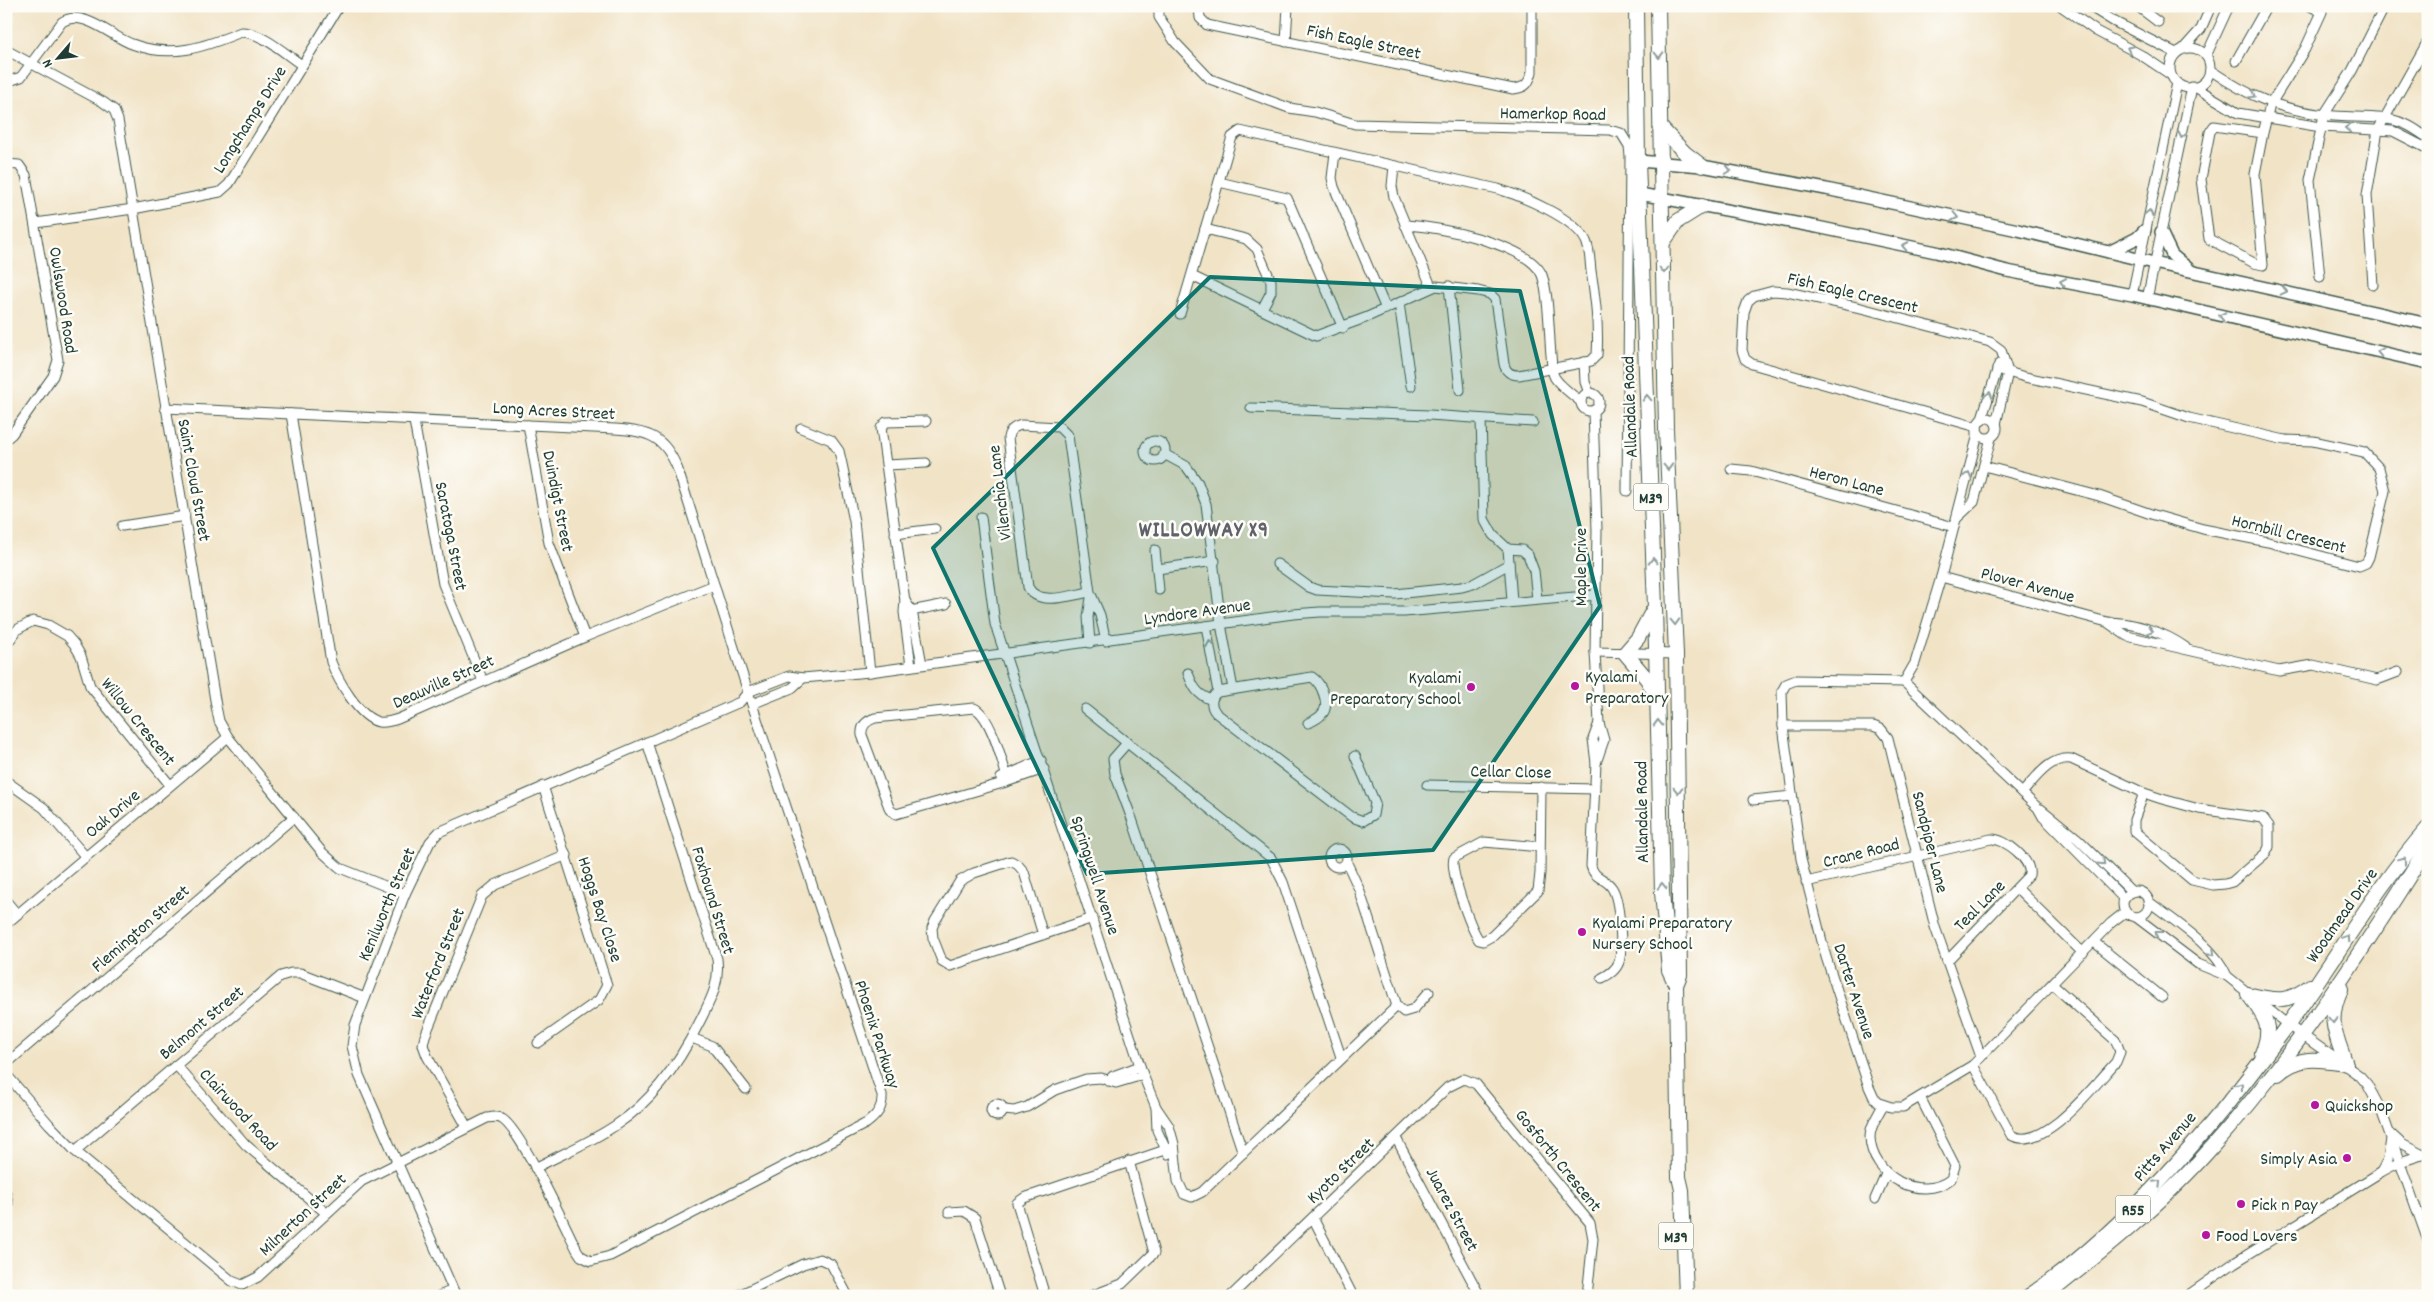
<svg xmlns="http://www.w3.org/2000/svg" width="2434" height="1302" font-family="Dekko,sans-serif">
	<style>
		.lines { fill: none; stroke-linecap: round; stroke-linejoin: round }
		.minor-casing { stroke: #3e564a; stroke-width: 11 }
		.tertiary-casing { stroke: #3e564a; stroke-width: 14 }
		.primary-casing { stroke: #3e564a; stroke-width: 16 }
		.minor { stroke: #fff; stroke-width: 9 }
		.tertiary { stroke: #fff; stroke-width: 11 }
		.primary { stroke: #fff; stroke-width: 14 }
		.oneway { stroke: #8f9e9a }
		.marked { fill: #0f766e; fill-opacity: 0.2; stroke: #0f766e; stroke-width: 4; stroke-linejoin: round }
		.poi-dot { fill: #b5179e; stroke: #fdfcf7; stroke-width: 2 }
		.labels { text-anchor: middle; stroke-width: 5; stroke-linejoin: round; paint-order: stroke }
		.shield { fill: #fdfcf7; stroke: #62766e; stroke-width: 1 }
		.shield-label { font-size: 16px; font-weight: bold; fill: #1f3d34 }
		.street-label { font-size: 18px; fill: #1f3d34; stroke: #fdfcf7 }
		.poi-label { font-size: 18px; fill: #1f3d34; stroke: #fdfcf7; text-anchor: start }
		.district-label { font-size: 22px; font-weight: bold; letter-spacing: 1px; fill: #5f626b; stroke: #fdfcf7 }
	</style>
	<rect width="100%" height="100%" fill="#fdfcf7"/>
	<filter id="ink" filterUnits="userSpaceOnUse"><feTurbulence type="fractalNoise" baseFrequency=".02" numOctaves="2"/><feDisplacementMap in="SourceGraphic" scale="10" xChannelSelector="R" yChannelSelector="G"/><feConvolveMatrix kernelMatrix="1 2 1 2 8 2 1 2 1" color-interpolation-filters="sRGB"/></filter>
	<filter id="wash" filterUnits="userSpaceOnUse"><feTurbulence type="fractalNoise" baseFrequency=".0096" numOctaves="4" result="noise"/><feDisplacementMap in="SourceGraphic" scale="20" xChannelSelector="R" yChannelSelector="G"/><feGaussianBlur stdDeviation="1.12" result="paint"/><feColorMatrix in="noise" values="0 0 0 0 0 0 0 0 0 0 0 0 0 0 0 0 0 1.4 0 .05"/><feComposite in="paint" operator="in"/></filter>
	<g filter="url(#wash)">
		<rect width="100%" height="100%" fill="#f1e3c6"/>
	</g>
	<g filter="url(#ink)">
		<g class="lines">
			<defs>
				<g id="minor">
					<polyline points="1159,6 1159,17 1175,42 1210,79 1289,108 1315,112 1355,124 1609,130 1621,133 1629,146 1630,156 1627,491"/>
					<path d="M1199 6 1200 18 1207 25 1513 89C1526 88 1529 83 1532 72V6"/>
					<polyline points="2061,6 2096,31 2141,55 2171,75"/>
					<polyline points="2089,6 2113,21 2176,53"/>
					<polyline points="2141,9 2158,22"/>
					<polyline points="1286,42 1288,6"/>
					<circle cx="2190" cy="68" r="20"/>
					<polyline points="2184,48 2201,29 2211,6"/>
					<polyline points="6,50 103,102 114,110 118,120 216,706 219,721 228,737 322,852 340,868 405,894"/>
					<polyline points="2206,56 2229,6"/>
					<polyline points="2236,61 2267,6"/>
					<path d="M2210 70C2250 97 2278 109 2326 115 2351 119 2382 114 2405 124 2413 127 2420 133 2428 138"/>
					<path d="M6 82 21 77 62 22C82 8 112 37 132 44 172 59 204 47 241 32 262 32 285 54 302 65"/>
					<polyline points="2195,87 2238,113 2321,127 2393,131 2428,149"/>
					<polyline points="2263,133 2214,126 2210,132 2201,179 2209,239 2254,263 2263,265 2255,174 2263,133 2270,105 2305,49 2322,12 2310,6"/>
					<polyline points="1335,153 1332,178 1334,187 1386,309"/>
					<polyline points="6,164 19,165 26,175 58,360 53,376 12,434 6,439"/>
					<polyline points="1394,166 1392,186 1394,197 1431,286"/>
					<polyline points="1219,182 1287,198 1343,328"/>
					<polyline points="36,223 133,209 220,192 229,184 339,6"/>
					<path d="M1405 225C1436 226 1529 244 1542 275 1549 294 1549 334 1551 355 1552 362 1551 372 1555 378 1561 387 1572 394 1581 402"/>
					<polyline points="1205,229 1246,239 1257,249 1271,281 1271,292 1262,309"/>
					<polyline points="2320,277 2310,180 2324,115 2352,71 2385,6"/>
					<polyline points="2373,285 2367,195 2378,130 2428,41"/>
					<polyline points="1449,286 1460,390"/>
					<polyline points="2132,295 2177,83"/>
					<polyline points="2147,299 2192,87"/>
					<polyline points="1399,303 1411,386"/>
					<path d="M1180 314 1232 137 1240 131 1498 189C1522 196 1575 218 1586 241 1590 250 1590 262 1591 271 1596 300 1599 326 1597 355L1591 361 1519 375C1510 375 1506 372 1504 364L1495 299 1490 294 1478 291 1436 286 1365 318 1316 336 1192 276"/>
					<polyline points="1584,362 1585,382 1589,393"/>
					<circle cx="1590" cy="402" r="9"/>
					<polyline points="1251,408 1429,415 1533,422"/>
					<polyline points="1593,411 1597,530 1595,652 1599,723 1604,740 1596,763"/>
					<path d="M291 414 331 662C338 680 359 718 379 722 386 723 392 721 398 719L585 637 714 585"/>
					<circle cx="1987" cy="428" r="10"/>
					<polyline points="1481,419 1484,519 1493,535 1508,549 1522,550 1528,555 1534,571 1537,599"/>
					<polyline points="414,421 443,584 483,681"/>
					<polyline points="1981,421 1999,364"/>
					<polyline points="1996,424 2008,372"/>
					<polyline points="528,425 549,543 585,637"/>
					<polyline points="1977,427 1752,364 1745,359 1742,350 1744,312 1748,301 1754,296 1773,291 1787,292 1861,308 1990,342 2001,350 2008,372"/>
					<polyline points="801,428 831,440 839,451 842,464 854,521 870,672"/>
					<circle cx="1155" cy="451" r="10"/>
					<polyline points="1164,454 1186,466 1198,483 1206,504 1221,624 1233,689"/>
					<polyline points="887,465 926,463"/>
					<polyline points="1984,466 2099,496 2151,514 2203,529 2268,542 2359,566 2366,563 2369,557 2385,491 2379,468 2364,452 2313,441 2285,440 2189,418 2142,402 2025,377 1997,369"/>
					<polyline points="1731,469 1751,471 1954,527"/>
					<polyline points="981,517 995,624 1143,1075 1156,1107 1169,1126 1174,1144 1178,1181 1184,1194 1192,1197 1202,1192 1397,1006"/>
					<polyline points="1957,518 1974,502 1991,438"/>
					<polyline points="122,526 185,516"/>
					<polyline points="895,534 935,529"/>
					<polyline points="1508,549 1512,601"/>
					<polyline points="1155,550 1159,590"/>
					<polyline points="1277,564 1309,587 1317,590 1395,594 1462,587 1473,584 1509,564"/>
					<polyline points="1157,569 1215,561"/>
					<path d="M1941 577 2107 622C2133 622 2164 632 2185 647"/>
					<path d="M1090 592C1071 595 1038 607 1028 587L1008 438C1009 430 1014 427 1021 425L1059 427 1068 436 1090 592 1100 615 1106 641"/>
					<polyline points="905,601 912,611 922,664"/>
					<polyline points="906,612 946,604"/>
					<polyline points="2107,622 2127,636 2279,671 2313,665 2377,680 2398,672"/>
					<polyline points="1206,626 1218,692"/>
					<polyline points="1090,643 1088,617 1091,598"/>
					<polyline points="6,645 18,629 33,621 48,625 67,636 74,644 81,656 90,686 170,785"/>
					<polyline points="1595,652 1676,654"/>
					<polyline points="911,666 904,612 905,601 881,428 886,422 926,421"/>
					<path d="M1188 673C1193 687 1197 695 1212 700"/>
					<polyline points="1904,682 1796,680 1786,684 1782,691 1783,726 1801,859 1826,957 1869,1087 1874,1098 1879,1103 1891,1107 1903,1107 1973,1065 2111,923 2125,912"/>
					<polyline points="1904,682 2038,808 2043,817 2124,899"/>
					<polyline points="1904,682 1915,663 1941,577 1977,438 1977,430"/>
					<polyline points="752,704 792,688 803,678"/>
					<polyline points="1085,709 1271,858 1283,882 1341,1057"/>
					<path d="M1308 723C1313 721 1319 718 1322 714 1331 705 1321 683 1312 677L1218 692C1210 697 1210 706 1216 713L1352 817 1363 821 1373 815 1375 803 1355 756"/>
					<path d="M1599 723 1593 739 1596 763 1591 866C1594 879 1606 878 1612 888 1620 900 1623 949 1619 962 1616 970 1610 974 1602 978"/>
					<polyline points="1783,726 1873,726 1881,729 1888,738 1935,927 1981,1057"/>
					<polyline points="1128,742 1113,759 1115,774 1132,819 1243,1153"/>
					<polyline points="1001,778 1041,760"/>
					<polyline points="6,781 44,808 85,856"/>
					<path d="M1008 781C1003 764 991 715 974 708L875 718C866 721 861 726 862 735L890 810 896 814 1003 783 1044 769"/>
					<polyline points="1427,785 1595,789"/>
					<path d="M2022 793C2035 779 2050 756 2071 759L2144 793 2162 799 2199 809 2263 818 2269 826V847L2266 853 2232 882 2225 884 2213 885 2192 880 2134 831V820L2144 793"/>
					<polyline points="1753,800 1792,796"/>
					<polyline points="2041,809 2078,839 2132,892"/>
					<path d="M1540 847 1484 842 1454 858C1449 870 1471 929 1479 940L1483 941 1492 936 1538 891 1540 873 1541 787"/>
					<circle cx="1338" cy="858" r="9"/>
					<polyline points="1347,863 1359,889 1397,1006 1404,1012 1414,1009 1429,992"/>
					<path d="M1806 882 1991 839C2005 838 2032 860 2029 875L1947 961"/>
					<polyline points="2018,889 2083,953"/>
					<circle cx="2136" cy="904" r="13"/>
					<polyline points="6,901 17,914"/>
					<path d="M2148 901C2174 921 2215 946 2227 976"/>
					<polyline points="2136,917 2198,964 2227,976 2288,1025 2360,1076 2367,1084 2381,1110 2428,1241"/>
					<polyline points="6,924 228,737"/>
					<polyline points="1043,935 1024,872 1018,865 1011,861 974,873 960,881 935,921 932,928 933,938 942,961 950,966 1093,918"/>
					<polyline points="2094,942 2162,997"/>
					<polyline points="692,1038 712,1046 746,1089"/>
					<polyline points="538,1043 599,1000 607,985 543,786"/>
					<polyline points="6,1064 294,817"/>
					<polyline points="176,1065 246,1145 326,1213"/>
					<path d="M1973 1065 2011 1135C2043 1154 2096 1083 2116 1062L2120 1052 2116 1041 2053 985"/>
					<path d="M6 1074 49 1124 75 1151 232 1281 242 1285 258 1277 362 1181 487 1118C493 1117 498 1116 502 1119 521 1130 565 1226 577 1250L581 1256 591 1261 610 1256 867 1123C877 1115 883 1108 882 1095L748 692 678 470C665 436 648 431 615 429L165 408"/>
					<polyline points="1108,1081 1113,1076 1140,1066"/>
					<circle cx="997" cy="1110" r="6"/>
					<path d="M1883 1105C1878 1115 1870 1126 1870 1137 1871 1176 1920 1203 1951 1179L1955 1166 1920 1097"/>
					<polyline points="1156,1107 1157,1130 1168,1154"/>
					<polyline points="1004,1110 1014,1111 1027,1107 1055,1090 1086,1079 1101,1078 1116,1083 1143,1075"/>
					<polyline points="467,1127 427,1056 423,1045 425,1036 482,896 495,885 567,855"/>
					<polyline points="2391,1134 2402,1144 2423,1155"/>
					<polyline points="1396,1138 1480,1296"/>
					<polyline points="75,1151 281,976 291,973 300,973 365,998"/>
					<path d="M535 1168C562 1154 591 1142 616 1125 653 1101 679 1063 699 1023 710 1001 720 985 717 959L647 742"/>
					<polyline points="2381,1172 2388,1159 2391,1139"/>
					<polyline points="6,1193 8,1203 6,1211"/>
					<polyline points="1875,1199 1886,1174"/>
					<polyline points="949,1212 964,1211 975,1218 1000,1296"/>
					<polyline points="1313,1218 1353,1296"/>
					<polyline points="439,1296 453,1290"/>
					<polyline points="456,1296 359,1075 352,1046 355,1025 405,894 430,842 439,832 740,702 748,692 789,676 803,678 870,672 1293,614 1320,612 1404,612 1597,595"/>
					<polyline points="737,1296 803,1264 820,1259 831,1264 848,1296"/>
					<polyline points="1045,1296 1017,1203 1024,1198 1174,1147"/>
					<polyline points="1091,1296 1122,1284 1154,1253 1129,1161"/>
					<polyline points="1231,1296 1448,1087 1464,1079 1476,1084 1590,1223 1593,1239 1587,1296"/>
					<polyline points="2187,1296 2234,1263 2381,1172 2400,1162 2428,1153"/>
				</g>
				<g id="tertiary">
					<polyline points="1638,161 1702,166 1826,189 2018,230 2154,263 2428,324"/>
					<polyline points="1640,194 1817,227 1936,252 2007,271 2132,295 2428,363"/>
					<polyline points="2161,232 2172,255 2190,270"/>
					<polyline points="2109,252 2137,238 2145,230"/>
				</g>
				<g id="primary">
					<polyline points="1636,6 1638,161 1655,607 1662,892 1669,970 1676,985"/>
					<polyline points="1658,6 1666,429 1676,654 1680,975 1676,985 1679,1177 1682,1190 1686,1296"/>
					<polyline points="1661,128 1685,153 1702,166"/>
					<polyline points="1664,241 1678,221 1702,206"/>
					<polyline points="1653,610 1638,638 1625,653 1647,679 1656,695"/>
					<path d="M2341 989C2327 1020 2335 1033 2346 1064"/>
					<path d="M2248 994C2264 1016 2274 1026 2262 1053"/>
					<path d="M2251 995C2277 1001 2288 1003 2310 986"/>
					<path d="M2278 1074C2299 1055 2319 1059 2345 1063"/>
					<path d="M2029 1296C2128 1229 2217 1122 2287 1026 2335 961 2374 889 2428 828"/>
					<path d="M2046 1296C2104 1250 2163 1203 2212 1147 2294 1056 2363 950 2428 846"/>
				</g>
			</defs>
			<!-- minor casing -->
			<use href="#minor" class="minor-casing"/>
			<!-- tertiary casing -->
			<use href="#tertiary" class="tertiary-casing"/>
			<!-- primary casing -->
			<use href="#primary" class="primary-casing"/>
			<!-- minor -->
			<use href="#minor" class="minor"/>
			<!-- tertiary -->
			<use href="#tertiary" class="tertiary"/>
			<!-- primary -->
			<use href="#primary" class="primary"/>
		</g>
		<!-- one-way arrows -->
		<defs><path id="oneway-chevron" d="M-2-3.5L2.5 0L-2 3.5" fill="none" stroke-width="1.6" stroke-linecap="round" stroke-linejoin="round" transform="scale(1.25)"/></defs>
		<g class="oneway">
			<use href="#oneway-chevron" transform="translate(2130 49) rotate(-153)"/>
			<use href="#oneway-chevron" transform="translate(1659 55) rotate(89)"/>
			<use href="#oneway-chevron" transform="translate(2252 95) rotate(29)"/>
			<use href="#oneway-chevron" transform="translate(2348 128) rotate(-176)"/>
			<use href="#oneway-chevron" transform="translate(2182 135) rotate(102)"/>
			<use href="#oneway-chevron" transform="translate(1728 170) rotate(11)"/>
			<use href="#oneway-chevron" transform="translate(2149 213) rotate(-78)"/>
			<use href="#oneway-chevron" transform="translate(1955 217) rotate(12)"/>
			<use href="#oneway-chevron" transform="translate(1905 246) rotate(-168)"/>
			<use href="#oneway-chevron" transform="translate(1664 270) rotate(90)"/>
			<use href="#oneway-chevron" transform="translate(2063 282) rotate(-169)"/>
			<use href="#oneway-chevron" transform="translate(2284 291) rotate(13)"/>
			<use href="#oneway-chevron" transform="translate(2222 316) rotate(-167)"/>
			<use href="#oneway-chevron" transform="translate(2380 352) rotate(-167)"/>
			<use href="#oneway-chevron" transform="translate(1989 395) rotate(-74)"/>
			<use href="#oneway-chevron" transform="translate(1647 398) rotate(-92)"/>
			<use href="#oneway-chevron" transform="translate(1668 467) rotate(88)"/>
			<use href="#oneway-chevron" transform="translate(1968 475) rotate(-75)"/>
			<use href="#oneway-chevron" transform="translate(1653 561) rotate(-92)"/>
			<use href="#oneway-chevron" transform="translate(1675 622) rotate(88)"/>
			<use href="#oneway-chevron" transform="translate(2150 630) rotate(15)"/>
			<use href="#oneway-chevron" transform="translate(1210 644) rotate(-100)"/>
			<use href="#oneway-chevron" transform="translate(1658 723) rotate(-91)"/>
			<use href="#oneway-chevron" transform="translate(1678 790) rotate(89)"/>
			<use href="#oneway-chevron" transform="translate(2403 860) rotate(-53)"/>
			<use href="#oneway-chevron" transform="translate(2102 862) rotate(43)"/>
			<use href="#oneway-chevron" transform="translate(1662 886) rotate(-92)"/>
			<use href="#oneway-chevron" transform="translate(2158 934) rotate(-142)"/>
			<use href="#oneway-chevron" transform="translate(2346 938) rotate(-57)"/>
			<use href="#oneway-chevron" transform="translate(2212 953) rotate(45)"/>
			<use href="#oneway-chevron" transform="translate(2333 1020) rotate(88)"/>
			<use href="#oneway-chevron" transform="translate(2240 1086) rotate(-51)"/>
			<use href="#oneway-chevron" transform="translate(2158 1183) rotate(-46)"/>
		</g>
	</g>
	<!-- marked area -->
	<path class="marked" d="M1210 277 1520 291 1600 606 1433 850 1087 874 933 548Z"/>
	<!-- markers -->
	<g class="poi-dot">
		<circle cx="1575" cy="686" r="5"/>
		<circle cx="1471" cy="687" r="5"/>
		<circle cx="1582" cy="932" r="5"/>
		<circle cx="2315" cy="1105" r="5"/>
		<circle cx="2347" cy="1158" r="5"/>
		<circle cx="2241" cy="1204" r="5"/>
		<circle cx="2206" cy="1235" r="5"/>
	</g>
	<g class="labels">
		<!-- shield labels -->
		<g class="shield">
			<rect x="1633.5" y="483.5" width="35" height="27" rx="4"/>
			<rect x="2115.5" y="1195.5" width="35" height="27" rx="4"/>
			<rect x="1658.5" y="1222.5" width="35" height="27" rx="4"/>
		</g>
		<g class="shield-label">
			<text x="1651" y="503">M39</text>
			<text x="2133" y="1215">R55</text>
			<text x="1676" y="1242">M39</text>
		</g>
		<!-- street labels -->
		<g class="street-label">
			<text transform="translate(1364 41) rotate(12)" y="6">Fish Eagle Street</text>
			<text transform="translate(1553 113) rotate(1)" y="6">Hamerkop Road</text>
			<text transform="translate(249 119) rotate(-58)" y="6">Longchamps Drive</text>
			<text transform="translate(1853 292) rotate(13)" y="6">Fish Eagle Crescent</text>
			<text transform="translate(64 300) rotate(81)" y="6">Owlswood Road</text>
			<text transform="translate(1629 407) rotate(-92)" y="6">Allandale Road</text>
			<text transform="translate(554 410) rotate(3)" y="6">Long Acres Street</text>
			<text transform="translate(195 480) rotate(80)" y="6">Saint Cloud Street</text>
			<text transform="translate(1847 480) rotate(15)" y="6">Heron Lane</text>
			<text transform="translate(999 493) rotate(-97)" y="6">Vilenchia Lane</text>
			<text transform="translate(559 501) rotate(79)" y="6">Duindigt Street</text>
			<text transform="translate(2289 533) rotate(14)" y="6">Hornbill Crescent</text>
			<text transform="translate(452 536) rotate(79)" y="6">Saratoga Street</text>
			<text transform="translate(1580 567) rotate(-90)" y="6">Maple Drive</text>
			<text transform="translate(2028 584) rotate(15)" y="6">Plover Avenue</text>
			<text transform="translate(1197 611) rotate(-8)" y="6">Lyndore Avenue</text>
			<text transform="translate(443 681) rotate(-24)" y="6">Deauville Street</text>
			<text transform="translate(139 721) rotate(51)" y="6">Willow Crescent</text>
			<text transform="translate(1511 771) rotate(1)" y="6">Cellar Close</text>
			<text transform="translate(1641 812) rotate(-91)" y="6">Allandale Road</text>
			<text transform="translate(112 813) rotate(-40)" y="6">Oak Drive</text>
			<text transform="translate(1931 842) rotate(76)" y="6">Sandpiper Lane</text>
			<text transform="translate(1861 852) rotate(-14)" y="6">Crane Road</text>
			<text transform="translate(1096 875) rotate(72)" y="6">Springwell Avenue</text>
			<text transform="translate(714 900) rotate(73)" y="6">Foxhound Street</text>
			<text transform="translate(386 904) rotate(-67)" y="6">Kenilworth Street</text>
			<text transform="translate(1979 905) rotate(-45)" y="6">Teal Lane</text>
			<text transform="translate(601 909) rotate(72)" y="6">Hoggs Bay Close</text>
			<text transform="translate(2341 915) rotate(-55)" y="6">Woodmead Drive</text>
			<text transform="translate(140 928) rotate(-41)" y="6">Flemington Street</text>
			<text transform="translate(437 963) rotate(-68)" y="6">Waterford Street</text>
			<text transform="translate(1855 991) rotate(72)" y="6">Darter Avenue</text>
			<text transform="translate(201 1022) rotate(-40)" y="6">Belmont Street</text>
			<text transform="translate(878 1034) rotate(72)" y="6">Phoenix Parkway</text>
			<text transform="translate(239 1109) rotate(47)" y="6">Clairwood Road</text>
			<text transform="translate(2164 1146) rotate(-49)" y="6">Pitts Avenue</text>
			<text transform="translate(1559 1160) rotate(51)" y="6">Gosforth Crescent</text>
			<text transform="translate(1340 1170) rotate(-44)" y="6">Kyoto Street</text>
			<text transform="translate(1453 1209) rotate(62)" y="6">Juarez Street</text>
			<text transform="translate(302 1214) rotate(-43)" y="6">Milnerton Street</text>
		</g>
		<!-- poi labels -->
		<g class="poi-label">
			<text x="1585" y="682">Kyalami<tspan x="1585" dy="21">Preparatory</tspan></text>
			<text x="1461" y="683" text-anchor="end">Kyalami<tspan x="1461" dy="21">Preparatory School</tspan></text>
			<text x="1592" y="928">Kyalami Preparatory<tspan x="1592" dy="21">Nursery School</tspan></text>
			<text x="2325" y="1111">Quickshop</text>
			<text x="2337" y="1164" text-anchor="end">Simply Asia</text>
			<text x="2251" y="1210">Pick n Pay</text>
			<text x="2216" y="1241">Food Lovers</text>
		</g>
		<!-- district labels -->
		<g class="district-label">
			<text x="1204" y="536">WILLOWWAY X9</text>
		</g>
	</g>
	<!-- margin -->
	<rect width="2434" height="1302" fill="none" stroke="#fdfcf7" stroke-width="25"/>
	<!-- north arrow -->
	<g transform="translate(58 58) rotate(242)" stroke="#fdfcf7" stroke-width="4" paint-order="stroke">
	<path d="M0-4L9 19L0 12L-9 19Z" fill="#1f3d34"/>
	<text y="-8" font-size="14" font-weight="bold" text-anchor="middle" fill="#1f3d34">N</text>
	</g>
</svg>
